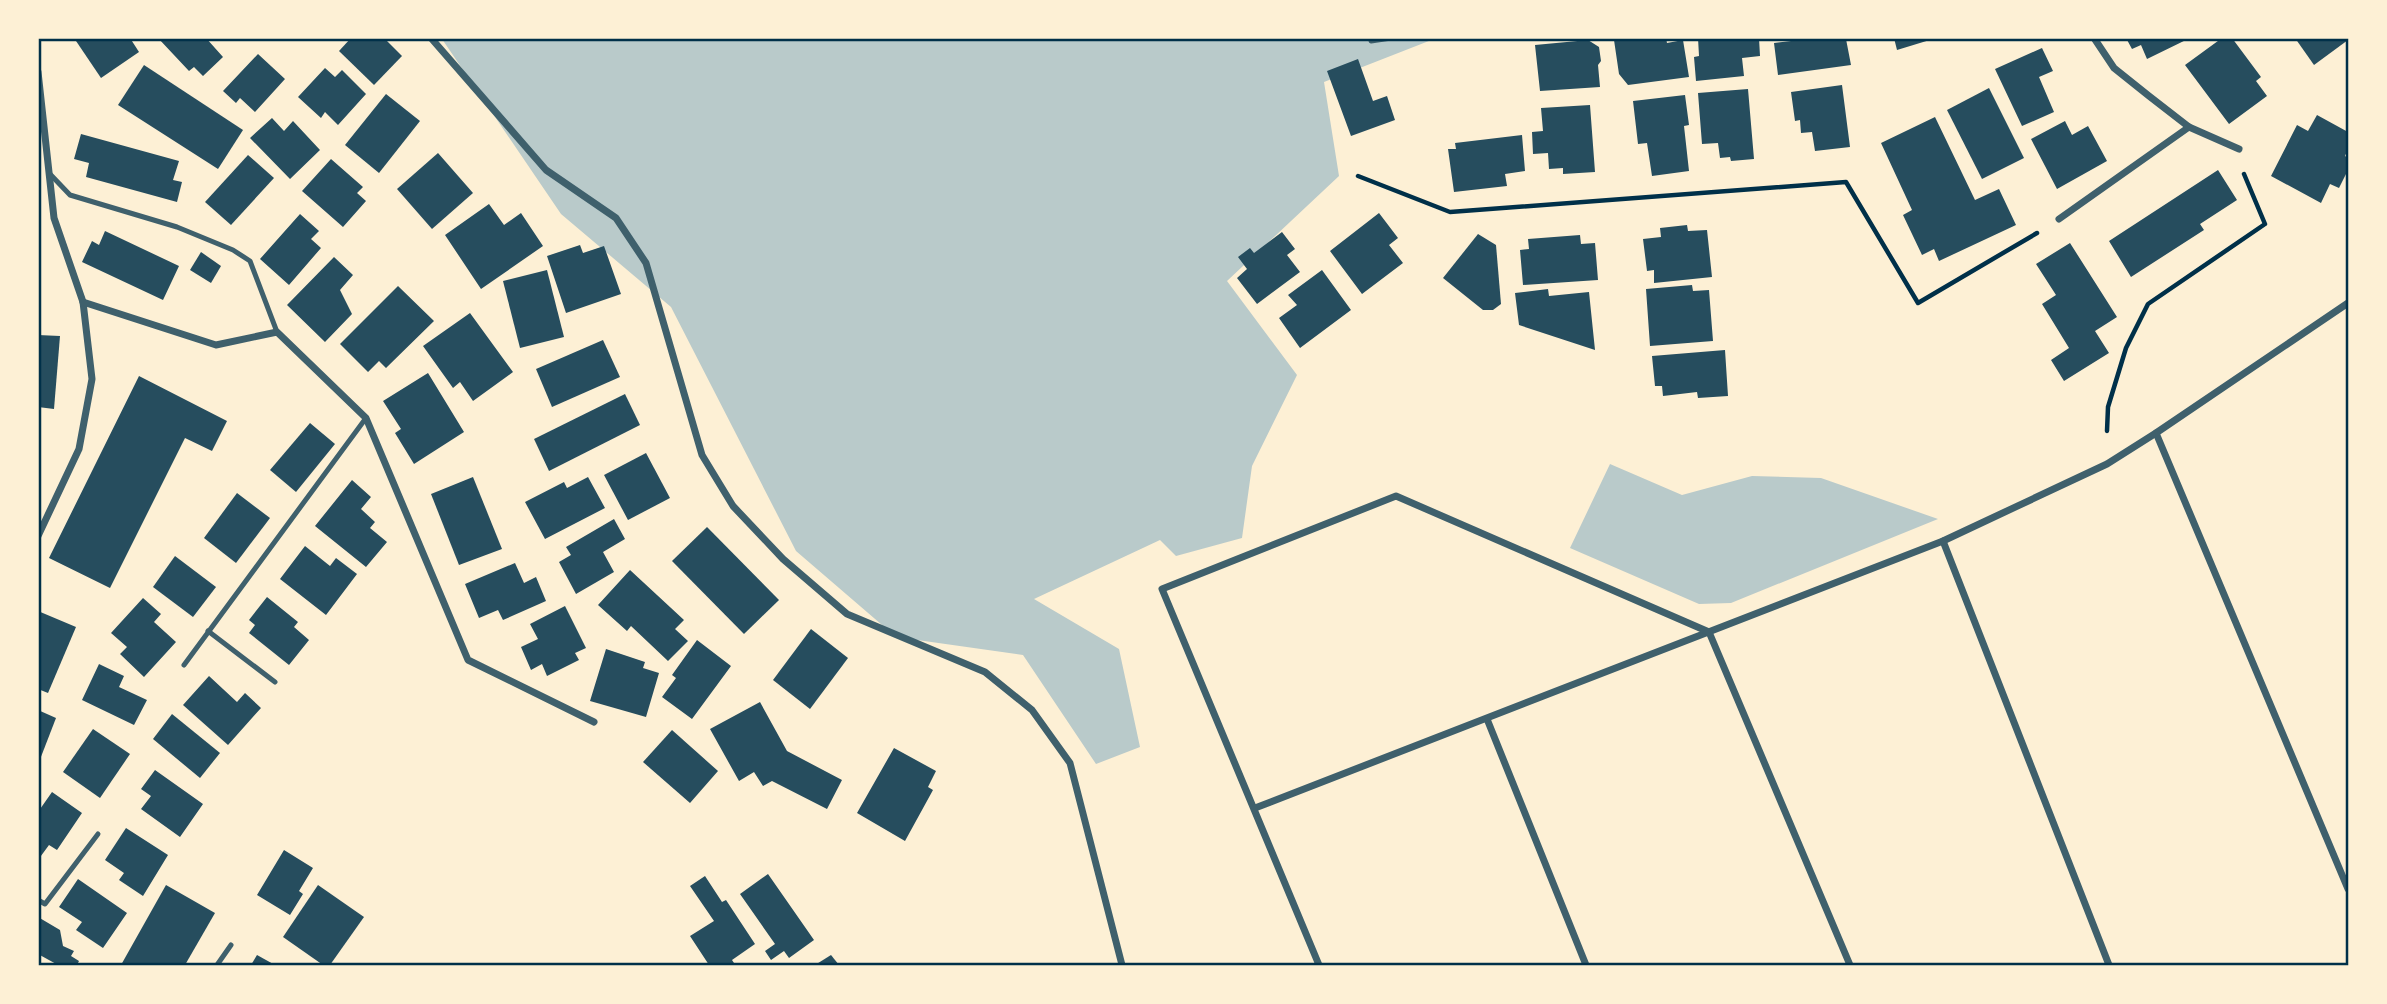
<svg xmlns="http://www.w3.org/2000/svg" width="2387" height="1004" font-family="'Source Sans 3',sans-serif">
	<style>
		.green { fill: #b9caca }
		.building { fill: #264d5e }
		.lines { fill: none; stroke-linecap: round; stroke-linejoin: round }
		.path { stroke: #003049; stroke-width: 4.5 }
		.service { stroke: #3f606c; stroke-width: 5 }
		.minor { stroke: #3f606c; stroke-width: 7 }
		.neatline { fill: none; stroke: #003049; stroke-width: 2.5 }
	</style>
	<rect width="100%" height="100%" fill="#fdf0d5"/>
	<!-- green -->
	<g class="green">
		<polygon points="442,39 1434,39 1324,82 1339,176 1227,281 1297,375 1252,466 1242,538 1176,556 1160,540 1034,599 1119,649 1140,747 1096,764 1023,655 896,637 796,551 671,307 561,214"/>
		<polygon points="1610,464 1682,495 1752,476 1821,478 1938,519 1731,603 1699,604 1570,548"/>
	</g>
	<!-- building -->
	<g class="building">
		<polygon points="74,38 130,38 139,52 101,78"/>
		<polygon points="158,38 206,38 223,57 203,76 194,67 189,71"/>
		<polygon points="351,38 384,38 402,56 374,85 339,51"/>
		<polygon points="1625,38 1666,38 1667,43 1683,40 1689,77 1628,85 1619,74 1614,40"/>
		<polygon points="1698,38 1759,38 1760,56 1742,58 1744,76 1696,81 1694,57 1699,56"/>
		<polygon points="1791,38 1846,39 1851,65 1778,75 1774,43 1791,41"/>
		<polygon points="1894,38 1933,38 1933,39 1897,50"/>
		<polygon points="2126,38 2190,38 2147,59 2141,45 2132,49"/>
		<polygon points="2222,38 2232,38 2261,77 2256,81 2267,96 2229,124 2185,65"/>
		<polygon points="2295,38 2348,38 2348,40 2314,65"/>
		<polygon points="1588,40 1599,47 1601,61 1598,65 1600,87 1540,91 1535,45"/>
		<polygon points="2042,48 2053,71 2039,77 2054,112 2022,126 1995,69"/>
		<polygon points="258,54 285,79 255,112 240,98 236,103 223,91"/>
		<polygon points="1358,59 1373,101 1387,96 1395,120 1351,136 1327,71"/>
		<polygon points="144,65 243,130 218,169 118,105"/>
		<polygon points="325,68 335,77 342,70 366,94 338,125 325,112 321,118 298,97"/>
		<polygon points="1842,85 1850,147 1815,151 1812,132 1801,133 1800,120 1795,121 1791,92"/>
		<polygon points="1989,88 2024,158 1982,179 1947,110"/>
		<polygon points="1748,89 1754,159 1731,161 1730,157 1720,158 1718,143 1702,144 1698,93"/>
		<polygon points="386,94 420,121 379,173 345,145"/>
		<polygon points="1685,95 1689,125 1684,126 1689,171 1652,176 1647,143 1638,144 1633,101"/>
		<polygon points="1590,105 1595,172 1563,174 1563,168 1549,169 1548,153 1533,154 1532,132 1543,131 1541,108"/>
		<polygon points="2317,115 2348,132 2348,149 2345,156 2348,158 2348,170 2339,188 2330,184 2321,203 2271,176 2297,125 2308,131"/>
		<polygon points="1935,117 1975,200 1999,189 2016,225 1939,261 1934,249 1922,255 1903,215 1912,210 1881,143"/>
		<polygon points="272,118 284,131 293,121 320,150 290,179 250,138"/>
		<polygon points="2065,121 2072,135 2088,126 2107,161 2057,189 2031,139"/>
		<polygon points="81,134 179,161 173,180 182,182 177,202 86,177 89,163 74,159"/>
		<polygon points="1522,135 1525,171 1505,174 1507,186 1454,192 1448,149 1456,149 1455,143"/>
		<polygon points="438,153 473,193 432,229 397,189"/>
		<polygon points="248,155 274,178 231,225 205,202"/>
		<polygon points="331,159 363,187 357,193 366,201 343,227 302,191"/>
		<polygon points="2218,170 2237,200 2200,224 2204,230 2131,277 2109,241"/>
		<polygon points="489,204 504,225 521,213 543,246 481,289 445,235"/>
		<polygon points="1379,213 1398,238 1389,245 1403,263 1362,294 1330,251"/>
		<polygon points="300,214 319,231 311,239 321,248 289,285 260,259"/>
		<polygon points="1687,225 1688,231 1707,230 1712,277 1654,283 1654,270 1647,271 1643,239 1661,237 1660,228"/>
		<polygon points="105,231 179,266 163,300 82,262 92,241 99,245"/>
		<polygon points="1282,232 1295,249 1287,255 1300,272 1257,304 1237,278 1247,269 1238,257 1250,248 1254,253"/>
		<polygon points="1478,234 1496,245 1501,304 1493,310 1483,310 1443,278"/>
		<polygon points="1580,235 1581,244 1595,243 1598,280 1523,285 1520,250 1529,249 1528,239"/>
		<polygon points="2070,243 2117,317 2095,331 2109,353 2064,381 2051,360 2069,348 2042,304 2056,295 2036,264"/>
		<polygon points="580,245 583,253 604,246 621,294 566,313 547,256"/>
		<polygon points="201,252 221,266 211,283 190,270"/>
		<polygon points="334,257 353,275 340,290 352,314 325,342 287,305"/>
		<polygon points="547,270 564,337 520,348 503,281"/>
		<polygon points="1322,270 1351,310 1300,348 1279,318 1297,305 1288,295"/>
		<polygon points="1692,285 1693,291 1709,290 1713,341 1650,346 1646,289"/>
		<polygon points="398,286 434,321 386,368 379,361 368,372 340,344"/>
		<polygon points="1548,289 1549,296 1589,292 1595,350 1519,325 1515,293"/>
		<polygon points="470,313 513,372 473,401 460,382 453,388 423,346"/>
		<polygon points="38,335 60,336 54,409 38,407"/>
		<polygon points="603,340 620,377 552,407 536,369"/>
		<polygon points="1725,350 1728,396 1698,398 1697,392 1663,396 1662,386 1655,386 1652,356"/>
		<polygon points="428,373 464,432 414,464 395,433 401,429 383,401"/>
		<polygon points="139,376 227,421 212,451 185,438 110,588 49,558"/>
		<polygon points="625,394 640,425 549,471 534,439"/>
		<polygon points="310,423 335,444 296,492 270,470"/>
		<polygon points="646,453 670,498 628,520 604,475"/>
		<polygon points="473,477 502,549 459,565 431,494"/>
		<polygon points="588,477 605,508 545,539 525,502 564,482 567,488"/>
		<polygon points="352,480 371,497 361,509 375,522 370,528 387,542 366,567 315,526"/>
		<polygon points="237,493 270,518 236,563 204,538"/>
		<polygon points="614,519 625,539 603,552 614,572 576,594 559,562 571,555 566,547"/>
		<polygon points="707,527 779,600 744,634 672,561"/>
		<polygon points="305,546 330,566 336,558 357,574 326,615 280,579"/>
		<polygon points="175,556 216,587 193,617 153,587"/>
		<polygon points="515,563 524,583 536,577 546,601 503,620 498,610 479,618 465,584"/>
		<polygon points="630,570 684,620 675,629 688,641 668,661 631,626 627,631 598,605"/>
		<polygon points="267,597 298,622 294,627 309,640 289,665 249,633 255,625 249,620"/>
		<polygon points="143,598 161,614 154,622 176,642 144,677 120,654 127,647 111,633"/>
		<polygon points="565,606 586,648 575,653 579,660 547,676 542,664 531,670 521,647 538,639 530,624"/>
		<polygon points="38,611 76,627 48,693 38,689"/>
		<polygon points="811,629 848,658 810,709 773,680"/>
		<polygon points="697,640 731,666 692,719 662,697 676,678 672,675"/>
		<polygon points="606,649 645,662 643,668 659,673 646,717 590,701"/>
		<polygon points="99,664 124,676 119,687 147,700 134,725 82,700"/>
		<polygon points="209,676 237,702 245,693 261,708 228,745 183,705"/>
		<polygon points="760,702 787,751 842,780 827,809 772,781 763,786 754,772 739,781 710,729"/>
		<polygon points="38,710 56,718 39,762 38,762"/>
		<polygon points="172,714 220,753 200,778 153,739"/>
		<polygon points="93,729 130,754 100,798 63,772"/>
		<polygon points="672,730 718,771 690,803 643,762"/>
		<polygon points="894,748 936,771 928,787 933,790 905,841 857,813"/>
		<polygon points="155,770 203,804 180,837 141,809 151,796 141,789"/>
		<polygon points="52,792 82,813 57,850 49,845 38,860 38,812"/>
		<polygon points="126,828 168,855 143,896 119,880 124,873 105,860"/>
		<polygon points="284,850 313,868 299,891 303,894 290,915 257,895"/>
		<polygon points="768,874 814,940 789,958 784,951 771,960 765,951 775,944 740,894"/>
		<polygon points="705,876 722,902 726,900 755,944 732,960 734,963 730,965 709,965 690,936 714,921 690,886"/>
		<polygon points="78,879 127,913 103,948 76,930 82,922 59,907"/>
		<polygon points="166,885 215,913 185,965 121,965"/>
		<polygon points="318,885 364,917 330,965 323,965 283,937"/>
		<polygon points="38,917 60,930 63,946 74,951 71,956 79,961 77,965 58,965 38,954"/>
		<polygon points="257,955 275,965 251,965"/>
		<polygon points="831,955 839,965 815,965"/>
	</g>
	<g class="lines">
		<!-- path -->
		<g class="path">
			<polyline points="1358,176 1450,212 1846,182 1918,303 2037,233"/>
			<polyline points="2107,431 2108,407 2126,348 2148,304 2265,224 2244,174"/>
		</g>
		<!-- service -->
		<g class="service">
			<polyline points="1371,41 1391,38"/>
			<polyline points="49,173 70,195 177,227 233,250 250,261 277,332"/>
			<polyline points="208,631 275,682"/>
			<polyline points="184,665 366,418"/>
			<polyline points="38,900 45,904 98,834"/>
			<polyline points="217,965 231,945"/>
		</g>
		<!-- minor -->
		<g class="minor">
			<polyline points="431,38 546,170 616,218 646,263 702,455 733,506 783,559 847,614 985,672 1032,710 1070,763 1122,965"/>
			<polyline points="2094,38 2114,68 2149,96 2189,127 2239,149"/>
			<polyline points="38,72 54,218 83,302 92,379 79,449 38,536"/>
			<polyline points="2059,219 2189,127"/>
			<polyline points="83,302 216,345 277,332 366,418 468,660 594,722"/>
			<polyline points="2156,433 2348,889"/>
			<polyline points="1943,541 2109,965"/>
			<polyline points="1487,719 1586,965"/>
			<polyline points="1255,808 1943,541 2107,464 2156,433 2348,303"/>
			<polyline points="1319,965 1162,589 1396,496 1709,632 1850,965"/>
		</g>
	</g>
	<!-- border -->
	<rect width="2387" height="1004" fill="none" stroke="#fdf0d5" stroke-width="80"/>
	<rect x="40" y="40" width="2307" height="924" class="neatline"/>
</svg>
